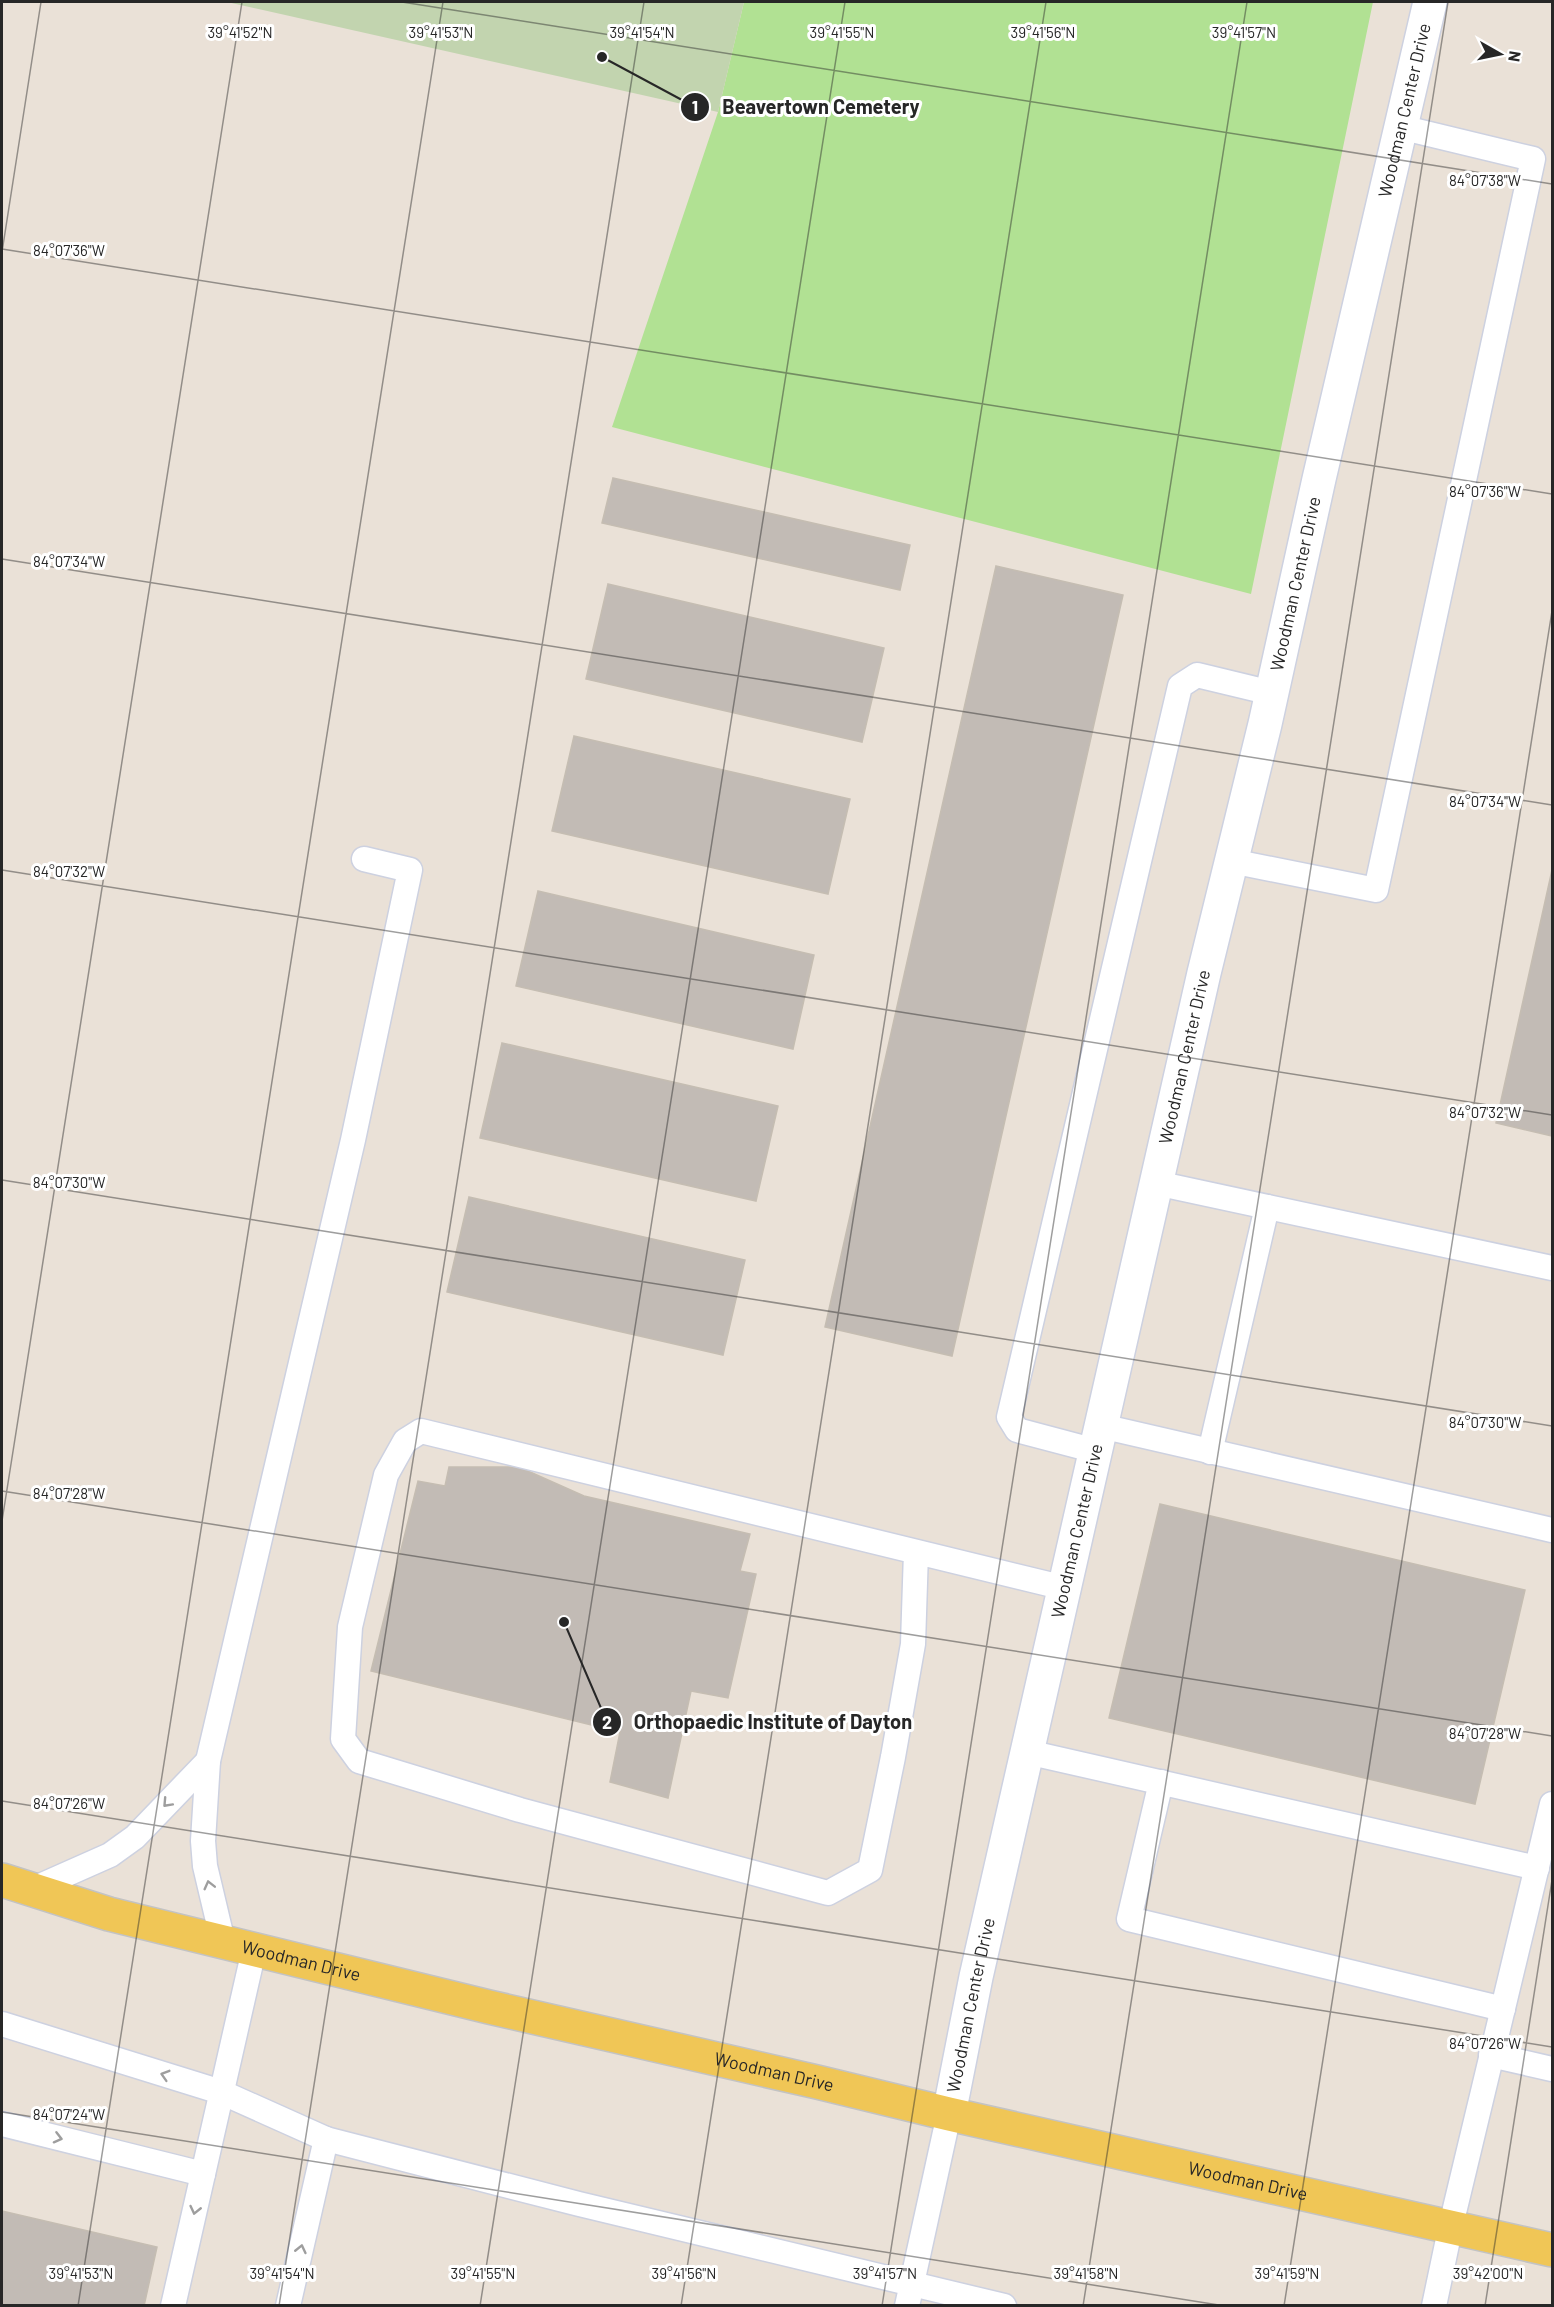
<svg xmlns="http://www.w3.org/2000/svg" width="1554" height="2307" font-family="Barlow,sans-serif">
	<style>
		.green { fill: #b1e193 }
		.cemetery { fill: #c2d4af }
		.building { fill: #c2bbb5; stroke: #c5bdb2; stroke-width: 1.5 }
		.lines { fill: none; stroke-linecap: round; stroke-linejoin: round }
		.service-casing { stroke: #cdd1e0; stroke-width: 27 }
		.tertiary-casing { stroke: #cdd1e0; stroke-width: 36 }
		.primary-casing { stroke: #c3c3c3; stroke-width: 36 }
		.service { stroke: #fff; stroke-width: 24 }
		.tertiary { stroke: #fff; stroke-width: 33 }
		.primary { stroke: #f0c656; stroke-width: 33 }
		.oneway { stroke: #9e9e9e }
		.ticks { fill: none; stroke: #272727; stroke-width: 1.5; stroke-opacity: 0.45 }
		.labels { text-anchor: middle; stroke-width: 6; stroke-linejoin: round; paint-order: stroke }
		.street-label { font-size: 18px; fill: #272727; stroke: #fff }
		.ticks-label { font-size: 15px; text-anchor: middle; fill: #272727; stroke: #fff; stroke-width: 6; stroke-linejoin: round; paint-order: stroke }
		.leader { fill: none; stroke: #272727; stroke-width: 2 }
		.callout-dot { fill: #272727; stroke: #fff; stroke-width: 2 }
		.mark-label { font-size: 18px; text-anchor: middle; font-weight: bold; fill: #fff }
		.callout-label { font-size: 20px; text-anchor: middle; font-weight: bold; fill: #272727; stroke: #fff; stroke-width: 6; stroke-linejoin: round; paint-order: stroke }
	</style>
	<rect width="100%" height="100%" fill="#eae1d7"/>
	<!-- green -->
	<polygon class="green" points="744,2 1373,2 1251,594 612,427 718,112"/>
	<!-- cemetery -->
	<polygon class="cemetery" points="227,2 744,2 718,112"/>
	<!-- building -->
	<g class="building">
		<polygon points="613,478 910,545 900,590 602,523"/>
		<polygon points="996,566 1123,595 952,1356 825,1327"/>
		<polygon points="608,584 884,648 862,742 586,679"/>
		<polygon points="574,736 850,799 828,894 552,831"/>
		<polygon points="1552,870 1552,1136 1496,1123"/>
		<polygon points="538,891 814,955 793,1049 516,986"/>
		<polygon points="502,1043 778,1106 756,1201 480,1138"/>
		<polygon points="469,1197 745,1260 723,1355 447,1292"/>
		<polygon points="449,1467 519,1467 584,1496 750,1534 740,1571 756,1574 728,1698 691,1691 668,1798 610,1782 620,1732 371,1671 418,1481 445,1486"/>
		<polygon points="1160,1504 1525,1590 1475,1804 1109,1718"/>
		<polygon points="2,2211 157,2247 144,2306 2,2306"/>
	</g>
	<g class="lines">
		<defs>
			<g id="service">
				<polyline points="1231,861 1376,890 1533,159 1400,127"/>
				<polyline points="1156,1183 1552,1268"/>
				<polyline points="1101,1426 1552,1530"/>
				<polyline points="1096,1451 1017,1430 1009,1417 1180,686 1197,675 1272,693"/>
				<polyline points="1210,1452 1267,1207"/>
				<polyline points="916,1552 913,1644 893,1757 870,1870 828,1893 520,1810 359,1761 343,1739 350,1627 386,1475 405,1441 421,1431 1065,1588"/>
				<polyline points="1027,1752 1537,1868"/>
				<polyline points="1161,1782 1129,1919 1503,2009"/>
				<polyline points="31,1890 110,1855 135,1837 208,1761"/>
				<polyline points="223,1942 205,1866 203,1841 208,1761 353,1140 410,870 364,859"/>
				<polyline points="2,2024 221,2092 326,2139 579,2204 1004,2306"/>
				<polyline points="1491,2055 1552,2069"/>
				<polyline points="2,2124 203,2174"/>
				<polyline points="173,2306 254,1950"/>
				<polyline points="288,2306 326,2139"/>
				<polyline points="907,2306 949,2114"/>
				<polyline points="1434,2306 1451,2225 1552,1804"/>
			</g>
			<g id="tertiary">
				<path id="s1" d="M949 2114 976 1977 1204 973 1265 724 1319 479 1430 2"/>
			</g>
			<g id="primary">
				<path id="s2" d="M2 1880 109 1914 489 2007 817 2082 949 2114 1552 2250"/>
			</g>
		</defs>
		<!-- service casing -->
		<use href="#service" class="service-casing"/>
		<!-- tertiary casing -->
		<use href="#tertiary" class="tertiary-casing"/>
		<!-- primary casing -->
		<use href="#primary" class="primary-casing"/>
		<!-- service -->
		<use href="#service" class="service"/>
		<!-- tertiary -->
		<use href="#tertiary" class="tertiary"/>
		<!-- primary -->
		<use href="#primary" class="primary"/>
	</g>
	<!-- one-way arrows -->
	<defs><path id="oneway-chevron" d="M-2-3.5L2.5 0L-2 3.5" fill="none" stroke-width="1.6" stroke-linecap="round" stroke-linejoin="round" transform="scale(1.5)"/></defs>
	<g class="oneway">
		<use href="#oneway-chevron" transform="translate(167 1803) rotate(133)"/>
		<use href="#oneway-chevron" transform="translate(209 1885) rotate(-104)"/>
		<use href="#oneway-chevron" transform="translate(165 2075) rotate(-163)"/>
		<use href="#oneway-chevron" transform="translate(58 2138) rotate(14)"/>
		<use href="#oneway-chevron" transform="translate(195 2210) rotate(103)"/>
		<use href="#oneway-chevron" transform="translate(301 2249) rotate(-77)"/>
	</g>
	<!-- ticks -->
	<path class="ticks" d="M402 2 1552 184M2 249 1552 494M2 252 41 2M2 559 1552 805M2 870 1552 1115M2 1180 1552 1426M2 1491 1552 1736M2 1521 242 2M2 1801 1552 2047M2 2112 1225 2306M78 2306 443 2M279 2306 644 2M480 2306 845 2M681 2306 1046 2M882 2306 1247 2M1083 2306 1448 2M1284 2306 1552 611M1485 2306 1552 1880"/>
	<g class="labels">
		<!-- street labels -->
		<g class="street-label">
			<text dy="6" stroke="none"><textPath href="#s1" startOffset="2055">Woodman Center Drive</textPath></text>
			<text dy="6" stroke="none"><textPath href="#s1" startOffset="1569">Woodman Center Drive</textPath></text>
			<text dy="6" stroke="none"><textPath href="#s1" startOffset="1083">Woodman Center Drive</textPath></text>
			<text dy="6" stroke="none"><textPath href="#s1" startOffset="597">Woodman Center Drive</textPath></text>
			<text dy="6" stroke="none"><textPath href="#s2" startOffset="310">Woodman Drive</textPath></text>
			<text dy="6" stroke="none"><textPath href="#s1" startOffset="111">Woodman Center Drive</textPath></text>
			<text dy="6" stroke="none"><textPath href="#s2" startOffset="796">Woodman Drive</textPath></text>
			<text dy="6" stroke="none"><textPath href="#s2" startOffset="1282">Woodman Drive</textPath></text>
		</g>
	</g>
	<g class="ticks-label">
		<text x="240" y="38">39°41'52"N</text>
		<text x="441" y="38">39°41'53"N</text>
		<text x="642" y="38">39°41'54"N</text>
		<text x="842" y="38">39°41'55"N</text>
		<text x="1043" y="38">39°41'56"N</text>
		<text x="1244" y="38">39°41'57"N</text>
		<text x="1485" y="186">84°07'38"W</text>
		<text x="69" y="256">84°07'36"W</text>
		<text x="1485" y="497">84°07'36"W</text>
		<text x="69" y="567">84°07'34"W</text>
		<text x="1485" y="807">84°07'34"W</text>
		<text x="69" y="877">84°07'32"W</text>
		<text x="1485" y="1118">84°07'32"W</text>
		<text x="69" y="1188">84°07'30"W</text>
		<text x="1485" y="1428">84°07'30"W</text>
		<text x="69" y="1499">84°07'28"W</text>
		<text x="1485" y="1739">84°07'28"W</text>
		<text x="69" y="1809">84°07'26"W</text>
		<text x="1485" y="2049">84°07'26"W</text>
		<text x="69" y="2120">84°07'24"W</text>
		<text x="81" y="2279">39°41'53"N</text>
		<text x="282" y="2279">39°41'54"N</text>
		<text x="483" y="2279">39°41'55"N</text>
		<text x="684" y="2279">39°41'56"N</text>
		<text x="885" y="2279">39°41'57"N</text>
		<text x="1086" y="2279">39°41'58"N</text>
		<text x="1287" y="2279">39°41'59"N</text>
		<text x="1488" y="2279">39°42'00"N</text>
	</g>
	<!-- callouts -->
	<path class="leader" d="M602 57L695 107M564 1622L607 1722"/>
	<g class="callout-dot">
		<circle cx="602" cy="57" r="6"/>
		<circle cx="564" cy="1622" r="6"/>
		<circle cx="695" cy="107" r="15"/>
		<circle cx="607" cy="1722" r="15"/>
	</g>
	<g class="mark-label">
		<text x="695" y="114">1</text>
		<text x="607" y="1729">2</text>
	</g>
	<g class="callout-label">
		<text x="821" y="114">Beavertown Cemetery</text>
		<text x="773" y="1729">Orthopaedic Institute of Dayton</text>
	</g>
	<!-- border -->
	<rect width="1554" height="2307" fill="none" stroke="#272727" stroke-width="6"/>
	<!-- north arrow -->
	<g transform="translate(1500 54) rotate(99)" stroke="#ffffff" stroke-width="4.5" paint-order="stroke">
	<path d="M0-4.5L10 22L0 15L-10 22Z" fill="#272727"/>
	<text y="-9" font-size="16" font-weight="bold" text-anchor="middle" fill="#272727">N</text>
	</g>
</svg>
